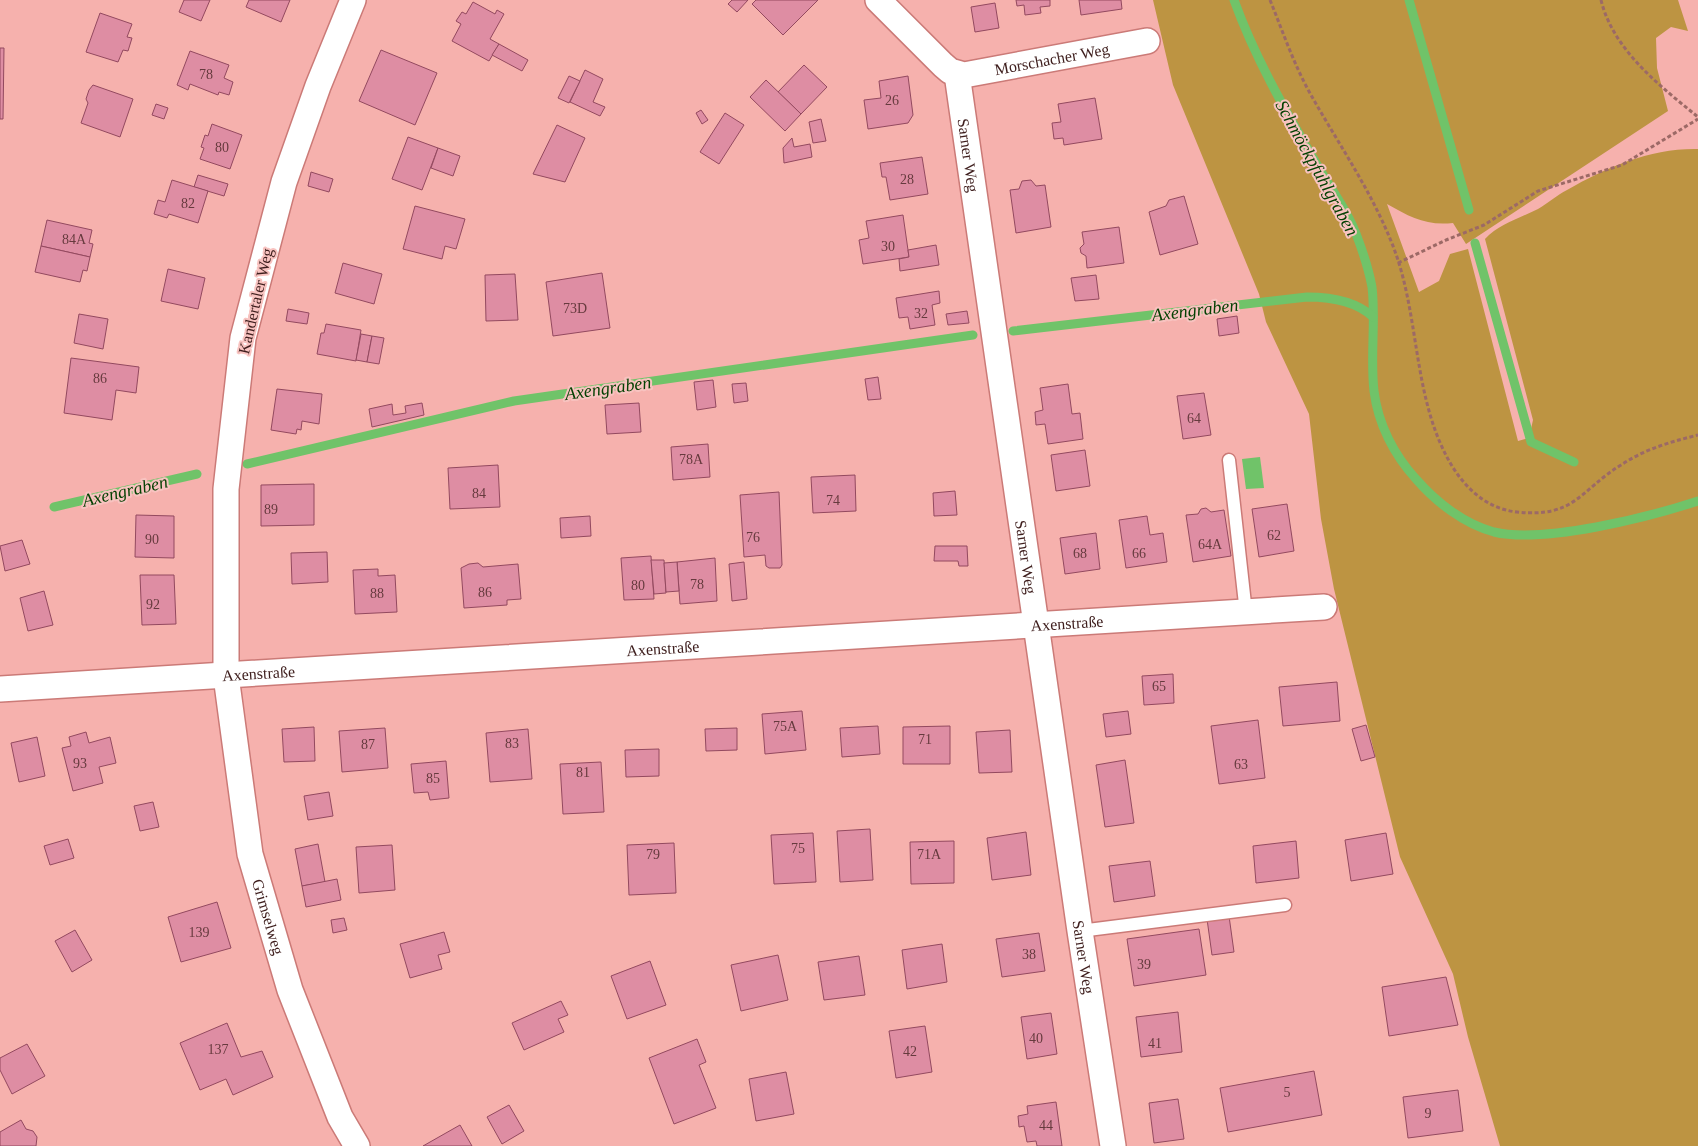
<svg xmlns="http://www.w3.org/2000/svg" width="1698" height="1146" font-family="Georgia,serif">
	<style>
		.green { fill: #bd9442 }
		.water { fill: #70c369 }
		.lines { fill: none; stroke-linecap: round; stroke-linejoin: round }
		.stream { stroke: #70c369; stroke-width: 9 }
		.building { fill: #de8da3; stroke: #93495f }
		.service-casing { stroke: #cb7a77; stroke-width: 15 }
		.minor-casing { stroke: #cb7a77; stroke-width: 28 }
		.path { stroke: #9c6966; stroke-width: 3; stroke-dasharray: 4 2.5; stroke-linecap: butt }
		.service { stroke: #fff; stroke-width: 12 }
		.minor { stroke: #fff; stroke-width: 25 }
		.labels { text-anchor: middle; stroke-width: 4; stroke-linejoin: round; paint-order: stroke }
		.number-label { font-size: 14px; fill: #663a3e }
		.street-label { font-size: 16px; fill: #3e1e1d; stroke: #f8c3c0 }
		.water-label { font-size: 18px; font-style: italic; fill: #054103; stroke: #f8c3c0 }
	</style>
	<rect width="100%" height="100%" fill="#f6b1ad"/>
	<!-- green -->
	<path class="green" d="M1153 0H1678L1688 31 1671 27 1656 38 1657 68 1668 111 1466 244 1453 223C1426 226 1410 217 1387 204L1419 292 1439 281 1450 254 1468 249 1518 441 1529 438 1533 420 1485 239C1499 224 1520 218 1538 209 1548 203 1557 195 1567 190 1607 167 1651 148 1698 149V1146H1500L1468 1037 1453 974 1400 857 1334 589 1321 519 1309 414 1266 322 1259 294 1173 85Z"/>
	<!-- water -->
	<polygon class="water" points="1260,457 1264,488 1246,489 1242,459"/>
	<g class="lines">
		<!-- stream -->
		<g class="stream">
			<path d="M1234 0C1255 58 1285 110 1316 163 1330 187 1349 213 1358 239 1364 255 1369 271 1372 287 1376 321 1370 357 1374 391 1378 424 1394 455 1416 479 1436 502 1464 524 1494 532 1544 544 1649 517 1698 501"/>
			<polyline points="1409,0 1469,210"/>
			<polyline points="1475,243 1531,442 1574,462"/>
			<path d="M1013 331 1307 297C1329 297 1356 301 1373 317"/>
			<polyline points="247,464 514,401 973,335"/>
			<polyline points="54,507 197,474"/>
		</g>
	</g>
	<!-- building -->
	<g class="building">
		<polygon points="184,0 210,0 201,21 179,12"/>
		<polygon points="249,0 290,0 281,22 246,7"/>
		<polygon points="732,0 748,0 737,12 728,4"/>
		<polygon points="756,0 818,0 783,35 752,4"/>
		<polygon points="1016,0 1050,0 1050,6 1040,7 1041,13 1025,15 1024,5 1017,6"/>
		<polygon points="1079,0 1121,0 1122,9 1081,15"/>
		<polygon points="473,2 495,14 497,10 504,14 490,39 499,44 489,61 452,41 461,24 456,21 462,12 466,14"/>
		<polygon points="995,3 999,28 975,32 971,7"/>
		<polygon points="100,13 132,24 127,37 132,38 128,51 123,50 118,62 86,52"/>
		<polygon points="499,44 528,60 522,71 492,55"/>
		<polygon points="0,48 4,48 3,119 0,119"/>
		<polygon points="381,50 437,73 415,125 359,101"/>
		<polygon points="190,51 229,65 224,78 233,82 229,95 219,92 218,95 190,84 188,90 177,85"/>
		<polygon points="804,65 827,87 801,114 778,92"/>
		<polygon points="585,70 603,79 593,102 605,107 600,116 570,102"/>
		<polygon points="569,76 580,81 569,103 558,98"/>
		<polygon points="908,76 913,115 908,123 868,129 864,100 881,98 879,81"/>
		<polygon points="766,80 801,114 785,131 750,97"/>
		<polygon points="93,85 133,99 120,137 81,123 88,103 86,99 89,90"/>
		<polygon points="1095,98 1102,139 1064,145 1063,138 1054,139 1052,123 1061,122 1058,104"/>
		<polygon points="156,104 168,108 164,119 152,115"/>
		<polygon points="701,110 708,120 702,124 696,113"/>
		<polygon points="725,113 744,125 719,164 700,152"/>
		<polygon points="821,119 826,141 813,143 809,122"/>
		<polygon points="212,124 242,135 230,169 200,159 204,148 201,147 205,135 208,136"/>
		<polygon points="557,125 585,138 565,182 533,174"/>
		<polygon points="408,137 438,148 422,190 392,179"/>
		<polygon points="792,138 794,147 810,144 812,157 784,163 783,148"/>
		<polygon points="438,148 460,156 453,176 431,168"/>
		<polygon points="922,157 928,194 890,200 886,177 882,177 880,163"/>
		<polygon points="311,172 333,179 329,192 308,186"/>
		<polygon points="198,175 228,184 224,196 194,187"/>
		<polygon points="172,180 208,191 198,223 169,214 167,218 154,214 158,200 165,202"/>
		<polygon points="1031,180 1036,186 1045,185 1051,227 1016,233 1010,190 1019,189 1022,181"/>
		<polygon points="1184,196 1198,244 1160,255 1149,212 1166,206 1169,200"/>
		<polygon points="415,206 465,219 456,249 445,246 442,259 403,249"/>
		<polygon points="903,215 909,257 863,264 859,240 869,238 866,221"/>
		<polygon points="47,220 92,230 89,243 93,244 90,257 41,246"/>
		<polygon points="1119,227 1124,263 1087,268 1086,256 1081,253 1080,248 1084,244 1082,232"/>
		<polygon points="936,245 939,265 900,271 899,259 909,257 908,250"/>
		<polygon points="41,246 90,257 87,271 83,270 80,282 35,272"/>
		<polygon points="343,263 382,274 374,304 335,293"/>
		<polygon points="168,269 205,278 198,309 161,301"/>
		<polygon points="602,273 610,328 553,336 546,282"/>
		<polygon points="515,274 518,320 486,321 485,275"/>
		<polygon points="1096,275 1099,299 1075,301 1071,278"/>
		<polygon points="939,291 940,303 932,305 935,325 910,329 908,317 899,318 896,298"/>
		<polygon points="288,309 309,313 307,324 286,321"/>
		<polygon points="967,311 969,323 948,325 946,314"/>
		<polygon points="79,314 108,319 103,349 74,343"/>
		<polygon points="1237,316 1239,333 1219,336 1217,319"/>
		<polygon points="326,324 361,330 356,361 317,354 321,333 324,333"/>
		<polygon points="361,334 372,336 367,362 356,360"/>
		<polygon points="372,336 384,338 379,364 367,362"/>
		<polygon points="71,358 139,367 136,393 116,390 112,420 64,413"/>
		<polygon points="878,377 881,399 868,400 865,379"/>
		<polygon points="713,380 716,407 697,410 694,382"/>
		<polygon points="746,383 748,401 734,403 732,384"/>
		<polygon points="1068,384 1072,414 1080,413 1083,439 1048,444 1045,424 1036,425 1035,412 1043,410 1040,388"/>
		<polygon points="277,389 322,394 319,424 302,421 301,430 297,429 296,434 271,430"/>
		<polygon points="1204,393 1211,435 1183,439 1177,396"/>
		<polygon points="422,403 424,415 372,427 369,409 392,404 393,415 406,413 405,406"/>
		<polygon points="639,403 641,432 607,434 605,405"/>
		<polygon points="708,444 710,477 673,480 671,447"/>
		<polygon points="1085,450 1090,486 1056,491 1051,455"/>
		<polygon points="498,465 500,507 450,509 448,468"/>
		<polygon points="855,475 856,511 813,513 811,477"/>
		<polygon points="314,484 314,525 261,526 261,485"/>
		<polygon points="955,491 957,515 934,516 933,493"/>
		<polygon points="779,492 782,565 780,568 769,568 766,566 765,555 744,557 740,495"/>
		<polygon points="1287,504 1294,551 1259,557 1252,509"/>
		<polygon points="1206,508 1211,512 1224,510 1231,556 1193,562 1186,515 1198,514 1201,509"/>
		<polygon points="136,515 174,516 174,558 135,557"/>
		<polygon points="590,516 591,536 561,538 560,518"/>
		<polygon points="1147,516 1150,535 1163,533 1167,562 1126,568 1119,520"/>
		<polygon points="1096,533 1100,569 1065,574 1060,538"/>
		<polygon points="22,540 30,564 5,571 0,546"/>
		<polygon points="935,546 967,546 968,566 959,566 958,561 934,561"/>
		<polygon points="327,552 328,582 292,584 291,553"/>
		<polygon points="651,556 654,599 624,600 621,558"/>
		<polygon points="715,558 717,601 680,604 677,562"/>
		<polygon points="651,560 664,560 666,593 654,594"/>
		<polygon points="677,562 679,591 666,592 664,563"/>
		<polygon points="744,562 747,599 732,601 729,564"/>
		<polygon points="478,563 483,567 518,564 521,599 507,600 507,605 464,608 461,568 469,564"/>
		<polygon points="378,569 378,576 395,575 397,612 355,614 353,570"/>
		<polygon points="140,575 174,575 176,624 142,625"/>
		<polygon points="44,591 53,625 28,631 20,598"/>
		<polygon points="1173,674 1174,703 1144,705 1142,676"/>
		<polygon points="1337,682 1340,721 1283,726 1279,687"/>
		<polygon points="802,711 806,750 765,754 762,714"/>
		<polygon points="1128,711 1131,734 1106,737 1103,714"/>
		<polygon points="1258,720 1265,778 1219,784 1211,726"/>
		<polygon points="1366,725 1375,757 1361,761 1352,729"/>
		<polygon points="878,726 880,754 842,757 840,728"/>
		<polygon points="950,726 950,764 903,764 903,727"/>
		<polygon points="314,727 315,761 284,762 282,729"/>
		<polygon points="385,728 388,768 342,772 339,731"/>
		<polygon points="737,728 737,750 706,751 705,729"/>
		<polygon points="528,729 532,779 490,782 486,733"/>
		<polygon points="1010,730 1012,772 979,773 976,732"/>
		<polygon points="86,732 89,743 110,737 116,763 99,767 103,783 73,791 62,748 71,746 69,737"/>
		<polygon points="37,737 45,776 19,782 11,743"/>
		<polygon points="659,749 659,776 626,777 625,750"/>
		<polygon points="1125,760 1134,823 1105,827 1096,765"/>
		<polygon points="446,761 449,798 430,800 428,792 414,793 411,764"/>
		<polygon points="601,762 604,812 563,814 560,764"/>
		<polygon points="329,792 333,816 308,820 304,796"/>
		<polygon points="153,802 159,827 140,831 134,806"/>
		<polygon points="870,829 873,880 840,882 837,831"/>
		<polygon points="1026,832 1031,875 992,880 987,838"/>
		<polygon points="813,833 816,882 774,884 771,835"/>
		<polygon points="1386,833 1393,874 1351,881 1345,840"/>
		<polygon points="68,839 74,858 50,865 44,846"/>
		<polygon points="954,841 954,883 911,884 910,842"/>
		<polygon points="1296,841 1299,878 1256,883 1253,846"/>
		<polygon points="674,843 676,893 629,895 627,845"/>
		<polygon points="318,844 325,882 302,886 295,849"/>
		<polygon points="392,845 395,890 359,893 356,847"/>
		<polygon points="1150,861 1155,896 1114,902 1109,866"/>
		<polygon points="337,879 341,900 306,907 302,886"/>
		<polygon points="217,902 231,948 181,962 168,917"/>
		<polygon points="1229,916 1234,952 1212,955 1207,919"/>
		<polygon points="344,918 347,930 333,933 331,920"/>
		<polygon points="1199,929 1206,975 1134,986 1127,939"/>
		<polygon points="75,930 92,960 72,972 55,941"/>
		<polygon points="444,932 450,952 438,955 442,969 410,978 400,944"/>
		<polygon points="1039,933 1045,971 1002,977 996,939"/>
		<polygon points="942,944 947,982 907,989 902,950"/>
		<polygon points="778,955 788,1000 741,1011 731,965"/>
		<polygon points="859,956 865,995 824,1000 818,962"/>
		<polygon points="650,961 666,1005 627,1019 611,976"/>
		<polygon points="1446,977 1458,1025 1389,1036 1382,987"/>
		<polygon points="561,1001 568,1015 558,1019 564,1032 524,1050 512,1023"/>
		<polygon points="1178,1012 1182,1052 1141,1057 1136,1017"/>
		<polygon points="1051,1013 1057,1054 1027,1059 1021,1017"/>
		<polygon points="227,1023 241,1057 262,1051 273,1077 233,1095 226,1079 200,1090 180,1043"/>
		<polygon points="925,1026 932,1072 896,1078 889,1031"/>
		<polygon points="697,1039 706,1062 699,1065 716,1108 674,1124 649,1058"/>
		<polygon points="27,1044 45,1076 12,1094 0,1070 0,1058"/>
		<polygon points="1314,1071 1322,1115 1228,1132 1220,1088"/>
		<polygon points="786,1072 794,1114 756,1121 749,1079"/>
		<polygon points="1458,1090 1463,1131 1408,1138 1403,1097"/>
		<polygon points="1178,1099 1184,1139 1154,1143 1149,1103"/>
		<polygon points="1056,1102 1062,1146 1037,1146 1036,1141 1027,1142 1024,1126 1019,1127 1018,1116 1028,1114 1027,1106"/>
		<polygon points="509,1105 524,1131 502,1144 487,1117"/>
		<polygon points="21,1120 26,1129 33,1131 37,1137 36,1146 0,1146 0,1132"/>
		<polygon points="460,1125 472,1146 423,1146"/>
	</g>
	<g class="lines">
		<defs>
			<g id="service">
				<polyline points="1229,460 1246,613"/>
				<polyline points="1080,931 1285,905"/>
			</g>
			<g id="minor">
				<path id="s1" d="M353 0 318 86 284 182 243 338 226 489V676L250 854 290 990 340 1117 357 1146"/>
				<path id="s2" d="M878 0 943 65 950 71 964 75 1147 41"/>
				<path id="s3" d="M957 74 1080 931 1113 1146"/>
				<path id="s4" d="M0 689 1324 607"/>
			</g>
		</defs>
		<!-- service casing -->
		<use href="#service" class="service-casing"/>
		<!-- minor casing -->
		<use href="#minor" class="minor-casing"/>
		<!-- path -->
		<g class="path">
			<path d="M1270 0C1283 32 1294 65 1311 95 1338 143 1370 189 1391 241 1421 313 1411 398 1452 466 1467 490 1488 509 1517 512 1575 518 1579 491 1621 465 1645 449 1670 442 1698 435"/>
			<path d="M1601 0C1613 50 1660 86 1698 117"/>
			<polyline points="1398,263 1446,240 1484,225 1538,191 1622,165 1698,119"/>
		</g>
		<!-- service -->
		<use href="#service" class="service"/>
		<!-- minor -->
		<use href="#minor" class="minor"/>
	</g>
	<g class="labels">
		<!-- number labels -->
		<g class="number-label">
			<text x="206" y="79">78</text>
			<text x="892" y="105">26</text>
			<text x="222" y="152">80</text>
			<text x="907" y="184">28</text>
			<text x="188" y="208">82</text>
			<text x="74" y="244">84A</text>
			<text x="888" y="251">30</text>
			<text x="575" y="313">73D</text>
			<text x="921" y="318">32</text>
			<text x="100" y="383">86</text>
			<text x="1194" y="423">64</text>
			<text x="691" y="464">78A</text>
			<text x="479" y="498">84</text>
			<text x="833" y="505">74</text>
			<text x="271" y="514">89</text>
			<text x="1274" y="540">62</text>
			<text x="753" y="542">76</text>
			<text x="152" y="544">90</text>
			<text x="1210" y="549">64A</text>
			<text x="1080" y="558">68</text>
			<text x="1139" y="558">66</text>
			<text x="697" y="589">78</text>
			<text x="638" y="590">80</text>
			<text x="485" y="597">86</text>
			<text x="377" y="598">88</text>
			<text x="153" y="609">92</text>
			<text x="1159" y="691">65</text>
			<text x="785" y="731">75A</text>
			<text x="925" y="744">71</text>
			<text x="512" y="748">83</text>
			<text x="368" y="749">87</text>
			<text x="80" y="768">93</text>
			<text x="1241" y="769">63</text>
			<text x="583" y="777">81</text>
			<text x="433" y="783">85</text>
			<text x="798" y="853">75</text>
			<text x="653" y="859">79</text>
			<text x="929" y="859">71A</text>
			<text x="199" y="937">139</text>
			<text x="1029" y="959">38</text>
			<text x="1144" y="969">39</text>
			<text x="1036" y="1043">40</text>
			<text x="1155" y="1048">41</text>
			<text x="218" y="1054">137</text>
			<text x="910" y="1056">42</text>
			<text x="1287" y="1097">5</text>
			<text x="1428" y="1118">9</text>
			<text x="1046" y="1130">44</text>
		</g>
		<!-- street labels -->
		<g class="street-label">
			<text dy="6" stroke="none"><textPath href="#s2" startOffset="205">Morschacher Weg</textPath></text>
			<text dy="6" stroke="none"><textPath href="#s3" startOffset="82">Sarner Weg</textPath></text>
			<text transform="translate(255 301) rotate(-77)" y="6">Kandertaler Weg</text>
			<text dy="6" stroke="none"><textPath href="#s3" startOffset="488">Sarner Weg</textPath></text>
			<text dy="6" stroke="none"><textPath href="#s4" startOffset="1069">Axenstraße</textPath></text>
			<text dy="6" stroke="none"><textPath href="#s4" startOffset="664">Axenstraße</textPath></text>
			<text dy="6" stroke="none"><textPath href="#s4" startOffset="259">Axenstraße</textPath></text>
			<text dy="6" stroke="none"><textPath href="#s1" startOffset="940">Grimselweg</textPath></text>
			<text dy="6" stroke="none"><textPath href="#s3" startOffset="892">Sarner Weg</textPath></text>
		</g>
		<!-- water labels -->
		<g class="water-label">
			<text transform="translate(1317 168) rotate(61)" y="6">Schmöckpfuhlgraben</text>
			<text transform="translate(1195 310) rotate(-7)" y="6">Axengraben</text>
			<text transform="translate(608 388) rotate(-8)" y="6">Axengraben</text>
			<text transform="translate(125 491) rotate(-13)" y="6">Axengraben</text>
		</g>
	</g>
</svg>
